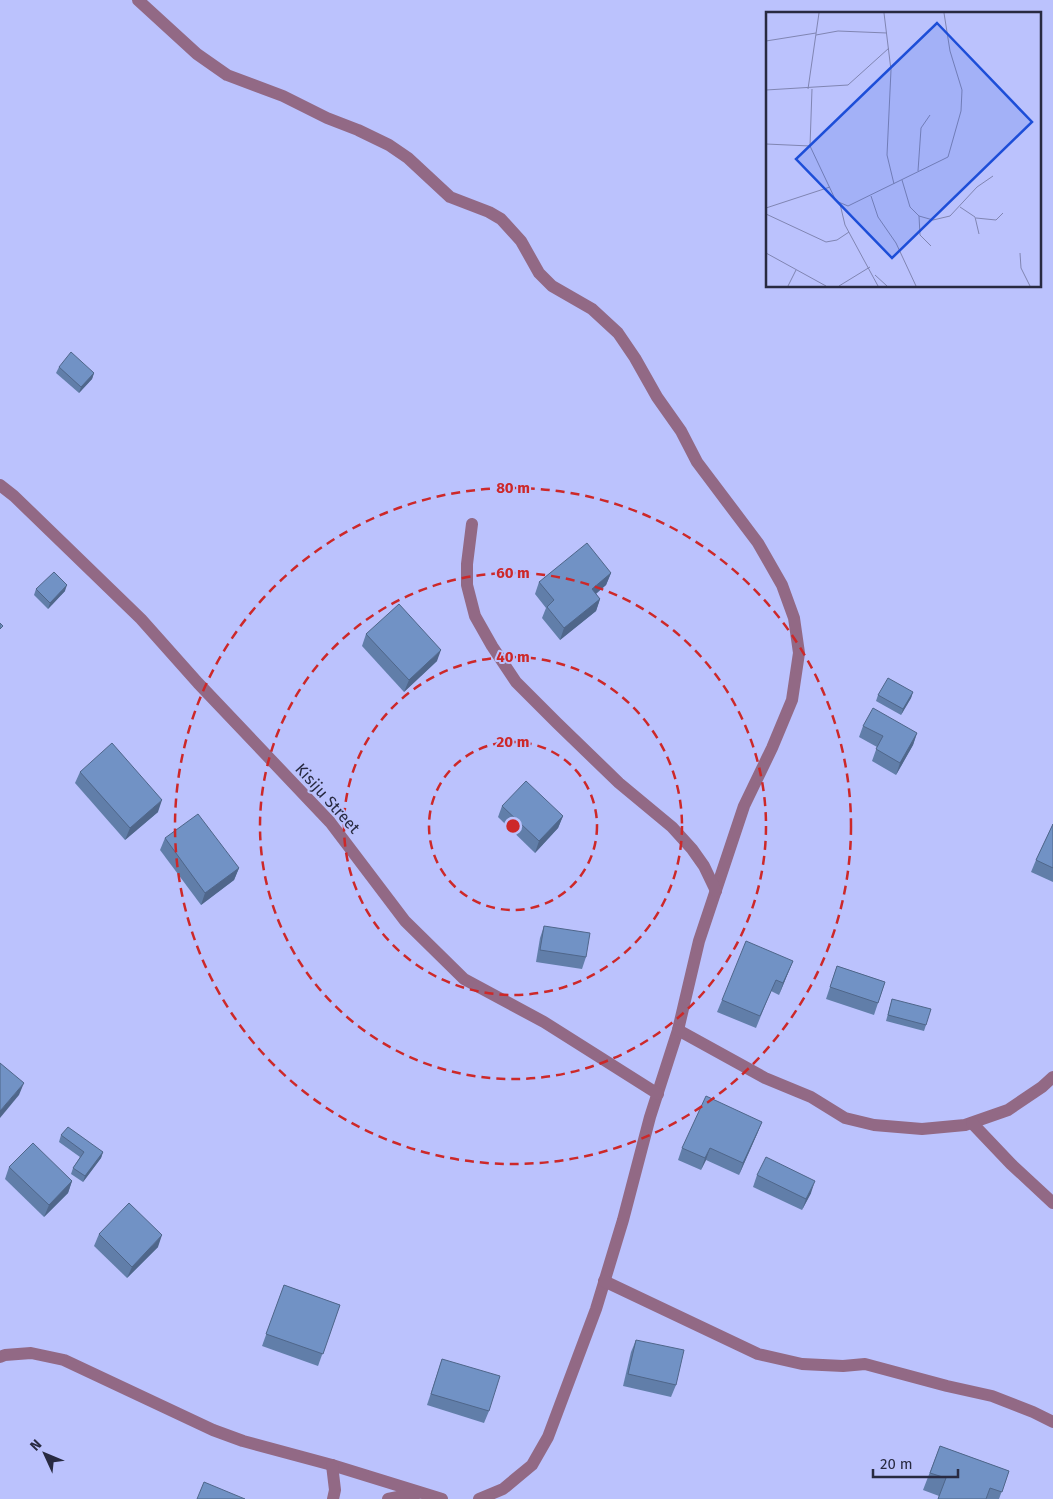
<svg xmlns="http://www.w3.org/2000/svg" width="1053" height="1499" font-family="'Fira Sans',sans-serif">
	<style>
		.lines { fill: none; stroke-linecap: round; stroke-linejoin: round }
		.minor { stroke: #926985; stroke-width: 12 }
		.wall { fill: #617ea9 }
		.shaded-wall { fill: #4f668a }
		.building { fill: #7192c5; stroke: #4f668a }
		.ring { fill: none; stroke: #cd2829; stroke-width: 2.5; stroke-dasharray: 9 6 }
		.labels { text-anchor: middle; stroke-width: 4; stroke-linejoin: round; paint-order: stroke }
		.street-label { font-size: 16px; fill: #282a41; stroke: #bbc2fd }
		.inset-road { fill: none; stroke: #8085b2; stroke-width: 1 }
		.view { fill: #1d4ed8; fill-opacity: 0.15; stroke: #1d4ed8; stroke-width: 2.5 }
		.inset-edge { fill: none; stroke: #282a41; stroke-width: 2.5 }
		.centre { fill: #cd2829; stroke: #bbc2fd; stroke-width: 2.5 }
		.ring-label { font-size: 15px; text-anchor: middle; font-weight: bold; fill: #cd2829; stroke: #bbc2fd; stroke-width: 4; stroke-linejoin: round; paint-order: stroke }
	</style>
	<rect width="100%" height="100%" fill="#bbc2fd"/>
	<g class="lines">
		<!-- minor -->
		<g class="minor">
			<polyline points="138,0 197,54 227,75 283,96 327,118 358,130 389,145 408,158 450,197 489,212 501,219 521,241 539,273 552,286 592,309 618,333 635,358 657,397 681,431 697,462 758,543 782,585 794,618 799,653 792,700 772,748 744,806 699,941 678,1030 650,1117 623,1220 596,1309 548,1437 532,1465 503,1489 479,1499"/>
			<polyline points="0,485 14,496 141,619 198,683 330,822 405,921 464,979 544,1022 658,1094"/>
			<polyline points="472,524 467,564 467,585 475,616 492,646 516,682 557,723 619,783 672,827 692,849 704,866 716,891"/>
			<polyline points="678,1030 765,1078 811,1097 845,1118 874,1125 922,1129 965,1125 1008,1110 1042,1087 1053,1077"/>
			<polyline points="972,1123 1011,1164 1053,1203"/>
			<polyline points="604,1281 758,1354 802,1364 843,1366 865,1364 947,1386 992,1396 1033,1412 1053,1422"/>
			<polyline points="0,1357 5,1355 31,1353 64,1360 213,1430 243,1441 332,1465 442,1499"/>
			<polyline points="332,1465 335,1490 333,1499"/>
			<polyline points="388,1499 418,1493"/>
		</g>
	</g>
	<!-- wall -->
	<g class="wall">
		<polygon points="59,367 94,373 92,379 79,393 56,373"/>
		<polygon points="611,573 606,585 596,594 600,599 596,611 560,640 542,618 546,608 535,594 539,582"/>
		<polygon points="36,589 65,591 48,609 34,595"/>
		<polygon points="366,634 437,661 404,692 362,646"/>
		<polygon points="913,692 911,698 901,715 876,701 878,695"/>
		<polygon points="863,726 917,733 913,745 896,775 872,761 877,747 859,737"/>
		<polygon points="80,772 158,812 125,840 75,783"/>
		<polygon points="502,806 563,816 558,828 535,853 498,817"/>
		<polygon points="1053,824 1053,882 1031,872 1036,860"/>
		<polygon points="165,838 239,868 234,880 201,905 160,850"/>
		<polygon points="544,926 586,957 582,969 536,962 540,938"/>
		<polygon points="793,961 779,995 771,991 756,1028 717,1012 722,1000"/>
		<polygon points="837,966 885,982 874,1015 826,999"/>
		<polygon points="892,999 926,1025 924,1031 886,1021"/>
		<polygon points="762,1122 757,1134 739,1175 706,1160 701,1170 678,1160 682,1148"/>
		<polygon points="61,1135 103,1152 101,1158 83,1182 71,1174 73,1168 80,1157 59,1142"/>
		<polygon points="9,1167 72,1181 68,1193 44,1217 5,1179"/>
		<polygon points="757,1175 811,1193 802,1210 753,1187"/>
		<polygon points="99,1234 158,1247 127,1278 94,1246"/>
		<polygon points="284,1285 340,1305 318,1366 262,1346"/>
		<polygon points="636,1340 676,1385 671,1397 623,1386 631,1352"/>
		<polygon points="442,1359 489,1411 484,1423 427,1405"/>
		<polygon points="940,1446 1009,1471 999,1499 938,1499 939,1496 923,1490"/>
	</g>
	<!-- shaded-wall -->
	<g class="shaded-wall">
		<polygon points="94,373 92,379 79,393 81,387"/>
		<polygon points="611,573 606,585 587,601 592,589"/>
		<polygon points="67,585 65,591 48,609 50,603"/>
		<polygon points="600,599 596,611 560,640 564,628"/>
		<polygon points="441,650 437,661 404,692 409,680"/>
		<polygon points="913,692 911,698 901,715 903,709"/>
		<polygon points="917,733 913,745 896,775 900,763"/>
		<polygon points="162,800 158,812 125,840 130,828"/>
		<polygon points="563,816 558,828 535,853 539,841"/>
		<polygon points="239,868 234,880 201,905 205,893"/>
		<polygon points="793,961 788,973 779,995 783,983"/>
		<polygon points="24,1083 19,1095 0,1118 0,1111"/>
		<polygon points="762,1122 757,1134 739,1175 743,1163"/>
		<polygon points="710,1148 706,1160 701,1170 705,1158"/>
		<polygon points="103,1152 101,1158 83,1182 85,1176"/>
		<polygon points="72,1181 68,1193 44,1217 49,1205"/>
		<polygon points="815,1181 811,1193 802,1210 806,1199"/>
		<polygon points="162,1235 158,1247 127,1278 132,1267"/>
	</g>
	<!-- building -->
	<g class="building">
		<polygon points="71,352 94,373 81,387 59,367"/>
		<polygon points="587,543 611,573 592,589 600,599 564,628 547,607 554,600 539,582"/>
		<polygon points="54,572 67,585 50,603 36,589"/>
		<polygon points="399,604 441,650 409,680 366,634"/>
		<polygon points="0,623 3,626 0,629"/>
		<polygon points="888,678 913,692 903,709 878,695"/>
		<polygon points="873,708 917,733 900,763 876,749 883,736 863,726"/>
		<polygon points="112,743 162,800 130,828 80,772"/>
		<polygon points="526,781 563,816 539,841 502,806"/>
		<polygon points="198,814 239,868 205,893 165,838"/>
		<polygon points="1053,824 1053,868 1036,860"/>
		<polygon points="544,926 590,933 586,957 540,950"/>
		<polygon points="746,941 793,961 783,983 776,980 760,1016 722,1000"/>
		<polygon points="837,966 885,982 878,1003 830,987"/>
		<polygon points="892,999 931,1009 926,1025 888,1015"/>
		<polygon points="0,1063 24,1083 0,1111"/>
		<polygon points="706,1096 762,1122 743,1163 710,1148 705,1158 682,1148"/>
		<polygon points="68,1127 103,1152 85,1176 73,1168 84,1152 61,1135"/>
		<polygon points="33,1143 72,1181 49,1205 9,1167"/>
		<polygon points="766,1157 815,1181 806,1199 757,1175"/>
		<polygon points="129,1203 162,1235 132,1267 99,1234"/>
		<polygon points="284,1285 340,1305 323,1354 266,1334"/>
		<polygon points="636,1340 684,1350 676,1385 628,1374"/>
		<polygon points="442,1359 500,1376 489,1411 431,1394"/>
		<polygon points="940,1446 1009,1471 1002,1492 990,1488 986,1499 938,1499 946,1478 930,1473"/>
		<polygon points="204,1482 245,1499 197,1499"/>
	</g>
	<!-- distance rings -->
	<g class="ring">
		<circle cx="513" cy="826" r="84"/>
		<circle cx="513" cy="826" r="169"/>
		<circle cx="513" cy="826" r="253"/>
		<circle cx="513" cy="826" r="338"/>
	</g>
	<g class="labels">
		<!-- street labels -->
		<g class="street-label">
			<text transform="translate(328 798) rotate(48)" y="6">Kisiju Street</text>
		</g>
	</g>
	<!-- overview -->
	<g transform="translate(766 12)">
		<rect width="275" height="275" fill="#bbc2fd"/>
		<path class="inset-road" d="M118 1 125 58 121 143 128 172M50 23 72 19 121 21M0 29 50 21M42 77 53 1M0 78 82 73 123 36M0 132 44 134 70 189 82 194 182 145 195 99 196 78 184 39 178 1M44 134 46 77M152 159 155 116 164 103M136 168 144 195 153 204 167 208 184 204 211 175 227 164M105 184 112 205 130 231 150 274M74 192 79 213 112 274M194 195 209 205 213 222M0 196 64 175M0 202 60 230 71 228 83 220M153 204 154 223 165 234M210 206 230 208 237 201M0 241 60 274M254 241 255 256 264 274M109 263 121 274M22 274 30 258M73 274 104 255"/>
		<path class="view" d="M171 11 266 110 126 246 30 147Z"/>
		<rect width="275" height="275" class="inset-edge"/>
	</g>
	<circle cx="513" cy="826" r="8" class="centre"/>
	<g class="ring-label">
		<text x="513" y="493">80 m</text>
		<text x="513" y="578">60 m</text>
		<text x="513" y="662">40 m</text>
		<text x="513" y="747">20 m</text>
	</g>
	<!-- north arrow -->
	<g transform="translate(45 1454) rotate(314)" stroke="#bbc2fd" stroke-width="4" paint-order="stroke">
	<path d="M0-4L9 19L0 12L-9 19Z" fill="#282a41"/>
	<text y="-8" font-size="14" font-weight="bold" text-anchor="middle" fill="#282a41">N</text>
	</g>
	<!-- scale -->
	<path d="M873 1469v8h85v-8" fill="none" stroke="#282a41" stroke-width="2.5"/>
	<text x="880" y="1469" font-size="15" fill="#282a41" stroke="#bbc2fd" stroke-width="4" paint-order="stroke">20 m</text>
</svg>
